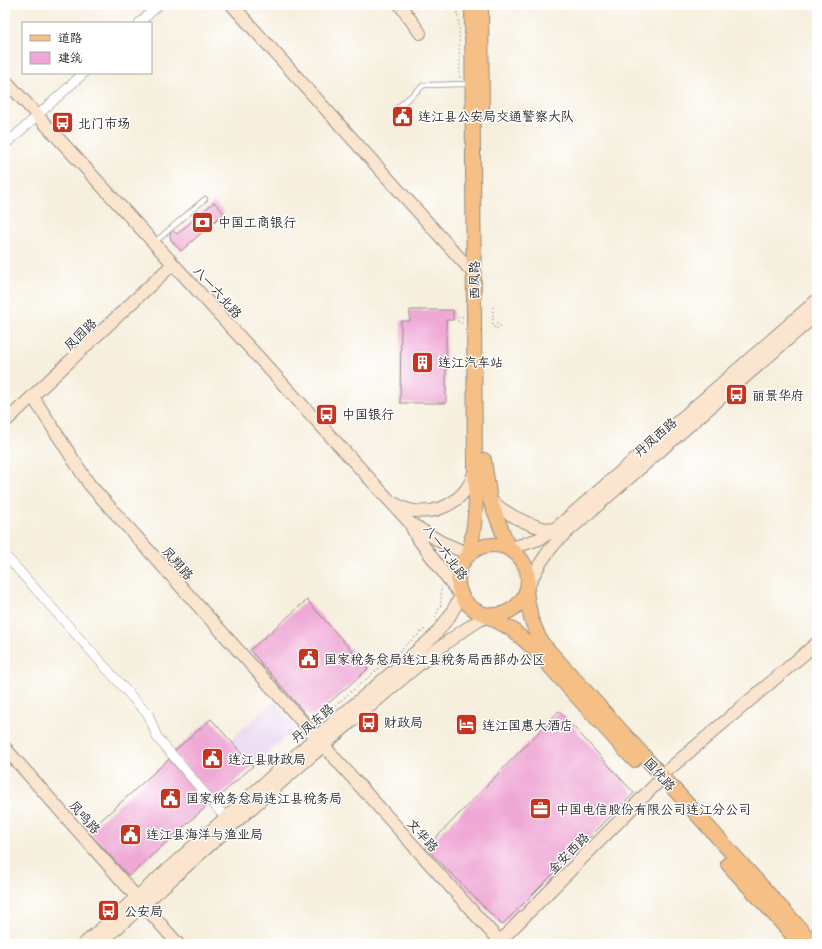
<svg xmlns="http://www.w3.org/2000/svg" width="822" height="949" font-family="'Patrick Hand','LXGW WenKai TC',sans-serif">
	<style>
		.built { fill: #e7d2ef }
		.building { fill: #efa7d5 }
		.lines { fill: none; stroke-linecap: round; stroke-linejoin: round }
		.lane-casing { stroke: #908d84; stroke-width: 6 }
		.street-casing { stroke: #908d84; stroke-width: 10 }
		.secondary-casing { stroke: #908d84; stroke-width: 14 }
		.primary-casing { stroke: #908d84; stroke-width: 16 }
		.path { stroke: #908d84; stroke-width: 1.5; stroke-dasharray: 1 3; stroke-linecap: butt }
		.lane { stroke: #fff; stroke-width: 4.5 }
		.street { stroke: #fff; stroke-width: 9 }
		.secondary { stroke: #fbe5cf; stroke-width: 12 }
		.primary { stroke: #f5bf86; stroke-width: 14 }
		.labels { text-anchor: middle; stroke-width: 3; stroke-linejoin: round; paint-order: stroke }
		.poi-label { font-size: 13px; fill: #2b2b2b; stroke: #fff; text-anchor: start }
		.street-label { font-size: 13px; fill: #2b2b2b; stroke: #fff }
	</style>
	<rect width="100%" height="100%" fill="#fff"/>
	<filter id="ink" filterUnits="userSpaceOnUse"><feTurbulence type="fractalNoise" baseFrequency=".025" numOctaves="2"/><feDisplacementMap in="SourceGraphic" scale="8" xChannelSelector="R" yChannelSelector="G"/><feConvolveMatrix kernelMatrix="1 2 1 2 8 2 1 2 1" color-interpolation-filters="sRGB"/></filter>
	<filter id="wash" filterUnits="userSpaceOnUse"><feTurbulence type="fractalNoise" baseFrequency=".012" numOctaves="4" result="noise"/><feDisplacementMap in="SourceGraphic" scale="16" xChannelSelector="R" yChannelSelector="G"/><feGaussianBlur stdDeviation="0.9" result="paint"/><feColorMatrix in="noise" values="0 0 0 0 0 0 0 0 0 0 0 0 0 0 0 0 0 1.4 0 .05"/><feComposite in="paint" operator="in"/></filter>
	<g filter="url(#wash)">
		<rect width="100%" height="100%" fill="#f6efdd"/>
		<!-- built -->
		<polygon class="built" points="274,701 297,727 253,766 230,740"/>
		<g id="blocks">
			<!-- building -->
			<g class="building">
				<polygon points="214,202 224,213 181,251 171,240 170,235 172,230 177,234"/>
				<polygon points="410,310 453,310 453,320 446,320 446,403 400,403 401,321 410,321"/>
				<polygon points="307,600 368,669 310,719 250,650"/>
				<polygon points="559,711 634,793 502,925 426,848"/>
				<polygon points="211,719 253,766 215,800 173,752"/>
				<polygon points="169,759 209,804 129,876 88,832"/>
			</g>
		</g>
	</g>
	<g filter="url(#ink)">
		<use href="#blocks" fill-opacity="0" stroke="#908d84" stroke-width="1"/>
		<g class="lines">
			<defs>
				<g id="lane">
					<polyline points="397,108 424,85 470,84"/>
					<polyline points="155,242 205,199"/>
				</g>
				<g id="street">
					<polyline points="139,23 159,5"/>
					<polyline points="5,145 84,73"/>
					<polyline points="5,555 149,716 157,737 229,822"/>
				</g>
				<g id="secondary">
					<polyline points="232,5 474,274"/>
					<polyline points="400,5 420,33"/>
					<polyline points="5,80 410,523 416,536 461,596 449,617 433,637 307,745 84,944"/>
					<polyline points="33,397 89,484 316,737"/>
					<polyline points="5,422 173,264"/>
					<path d="M490 500C509 516 529 527 554 530"/>
					<path d="M394 503C423 523 466 506 474 472"/>
					<polyline points="410,523 441,542 469,554"/>
					<polyline points="509,549 539,539 554,530 817,300"/>
					<path d="M526 592C534 571 544 555 559 539L817 314"/>
					<polyline points="323,745 502,944"/>
					<polyline points="5,748 178,944"/>
					<polyline points="661,776 817,643"/>
					<path d="M99 944C187 866 273 787 363 712 403 679 442 641 487 616"/>
					<polyline points="497,944 656,784"/>
				</g>
				<g id="primary">
					<polyline points="481,5 482,111"/>
					<polyline points="484,460 490,500 509,549"/>
					<circle cx="493" cy="580" r="35"/>
					<path d="M469 554C476 522 477 500 475 468L472 5"/>
					<polyline points="526,592 531,619 541,642 814,944"/>
					<polyline points="487,616 513,630 534,649 634,760"/>
					<polyline points="728,864 801,944"/>
				</g>
			</defs>
			<!-- lane casing -->
			<use href="#lane" class="lane-casing"/>
			<!-- street casing -->
			<use href="#street" class="street-casing"/>
			<!-- secondary casing -->
			<use href="#secondary" class="secondary-casing"/>
			<!-- primary casing -->
			<use href="#primary" class="primary-casing"/>
			<!-- path -->
			<g class="path">
				<polyline points="455,5 459,22 460,79"/>
				<polyline points="5,66 9,70"/>
				<polyline points="493,307 493,326 496,329 500,326 496,322"/>
				<polyline points="462,323 458,321 458,318 460,316 464,317"/>
				<polyline points="435,617 441,605 441,586"/>
				<polyline points="317,721 426,628"/>
			</g>
			<!-- lane -->
			<use href="#lane" class="lane"/>
			<!-- street -->
			<use href="#street" class="street"/>
			<!-- secondary -->
			<use href="#secondary" class="secondary"/>
			<!-- primary -->
			<use href="#primary" class="primary"/>
		</g>
	</g>
	<!-- icons -->
	<defs>
		<symbol id="civic-square" viewBox="-11 -11 22 22"><rect x="-9" y="-9" width="18" height="18" rx="4" fill="#c8321e" stroke="#fff"/><path d="M-.6-6.5H3V-4.5H.6V-3L4-1V1h2V6H-6V1h2V-1L-.6-3ZM-1.2 2.5V6h2.4V2.5Z" fill="#fff"/></symbol>
		<symbol id="bus-square" viewBox="-11 -11 22 22"><rect x="-9" y="-9" width="18" height="18" rx="4" fill="#c8321e" stroke="#fff"/><path d="M-5-6H5V4H4V6H2V4H-2V6H-4V4H-5ZM-3.5-4V0h7V-4ZM-3.5 1.2v1.5H-2V1.2ZM2 1.2v1.5H3.5V1.2Z" fill="#fff"/></symbol>
		<symbol id="bank-square" viewBox="-11 -11 22 22"><rect x="-9" y="-9" width="18" height="18" rx="4" fill="#c8321e" stroke="#fff"/><path d="M-6-4H6V4H-6ZM0-2.3a2.3 2.3 0 1 0 0 4.6a2.3 2.3 0 1 0 0-4.6Z" fill="#fff"/></symbol>
		<symbol id="building-square" viewBox="-11 -11 22 22"><rect x="-9" y="-9" width="18" height="18" rx="4" fill="#c8321e" stroke="#fff"/><path d="M-4-6H4V6H1V3H-1V6H-4ZM-2.5-4.3h1.7v1.8h-1.7ZM.8-4.3h1.7v1.8H.8ZM-2.5-1h1.7V.8h-1.7ZM.8-1h1.7V.8H.8Z" fill="#fff"/></symbol>
		<symbol id="hotel-square" viewBox="-11 -11 22 22"><rect x="-9" y="-9" width="18" height="18" rx="4" fill="#c8321e" stroke="#fff"/><path d="M-6-4.5h1.5V1H6V5H4.5V3h-9V5H-6ZM-4 0a1.8 1.8 0 1 1 3.6 0ZM.5 0V-2.5h3Q6-2.5 6 0Z" fill="#fff"/></symbol>
		<symbol id="office-square" viewBox="-11 -11 22 22"><rect x="-9" y="-9" width="18" height="18" rx="4" fill="#c8321e" stroke="#fff"/><path d="M-6-3h4V-5.5h4V-3h4V5H-6ZM-1-4.5V-3h2v-1.5ZM-6 0V1H6V0Z" fill="#fff"/></symbol>
	</defs>
	<g fill-rule="evenodd">
		<use href="#civic-square" x="390" y="104" width="25" height="25"/>
		<use href="#bus-square" x="50" y="110" width="25" height="25"/>
		<use href="#bank-square" x="190" y="210" width="25" height="25"/>
		<use href="#building-square" x="410" y="350" width="25" height="25"/>
		<use href="#bus-square" x="724" y="382" width="25" height="25"/>
		<use href="#bus-square" x="314" y="402" width="25" height="25"/>
		<use href="#civic-square" x="296" y="646" width="25" height="25"/>
		<use href="#bus-square" x="356" y="710" width="25" height="25"/>
		<use href="#hotel-square" x="454" y="712" width="25" height="25"/>
		<use href="#civic-square" x="200" y="746" width="25" height="25"/>
		<use href="#civic-square" x="158" y="786" width="25" height="25"/>
		<use href="#office-square" x="528" y="796" width="25" height="25"/>
		<use href="#civic-square" x="118" y="822" width="25" height="25"/>
		<use href="#bus-square" x="96" y="898" width="25" height="25"/>
	</g>
	<g class="labels">
		<!-- poi labels -->
		<g class="poi-label">
			<text x="418" y="121">连江县公安局交通警察大队</text>
			<text x="78" y="128">北门市场</text>
			<text x="218" y="227">中国工商银行</text>
			<text x="438" y="367">连江汽车站</text>
			<text x="752" y="400">丽景华府</text>
			<text x="342" y="419">中国银行</text>
			<text x="324" y="664">国家税务总局连江县税务局西部办公区</text>
			<text x="384" y="727">财政局</text>
			<text x="482" y="730">连江国惠大酒店</text>
			<text x="228" y="764">连江县财政局</text>
			<text x="186" y="803">国家税务总局连江县税务局</text>
			<text x="556" y="814">中国电信股份有限公司连江分公司</text>
			<text x="146" y="839">连江县海洋与渔业局</text>
			<text x="124" y="916">公安局</text>
		</g>
		<!-- street labels -->
		<g class="street-label">
			<text transform="translate(474 280) rotate(-90)" y="5">西凤路</text>
			<text transform="translate(218 292) rotate(48)" y="5">八一六北路</text>
			<text transform="translate(80 334) rotate(-44)" y="5">凤园路</text>
			<text transform="translate(655 437) rotate(-41)" y="5">丹凤西路</text>
			<text transform="translate(446 552) rotate(54)" y="5">八一六北路</text>
			<text transform="translate(178 563) rotate(48)" y="5">凤翔路</text>
			<text transform="translate(312 723) rotate(-41)" y="5">丹凤东路</text>
			<text transform="translate(660 774) rotate(48)" y="5">国优路</text>
			<text transform="translate(85 817) rotate(48)" y="5">凤鸣路</text>
			<text transform="translate(423 835) rotate(48)" y="5">文华路</text>
			<text transform="translate(568 853) rotate(-45)" y="5">金安西路</text>
		</g>
	</g>
	<!-- margin -->
	<rect width="822" height="949" fill="none" stroke="#fff" stroke-width="20"/>
	<!-- legend -->
	<rect x="22" y="22" width="130" height="52" fill="#ffffff" stroke="#aaaaaa"/>
	<rect x="30" y="35" width="20" height="6" fill="#f5bf86" stroke="#aaaaaa"/>
	<text x="58" y="42" font-size="12" fill="#2b2b2b">道路</text>
	<rect x="30" y="52" width="20" height="12" fill="#efa7d5" stroke="#aaaaaa"/>
	<text x="58" y="62" font-size="12" fill="#2b2b2b">建筑</text>
</svg>
